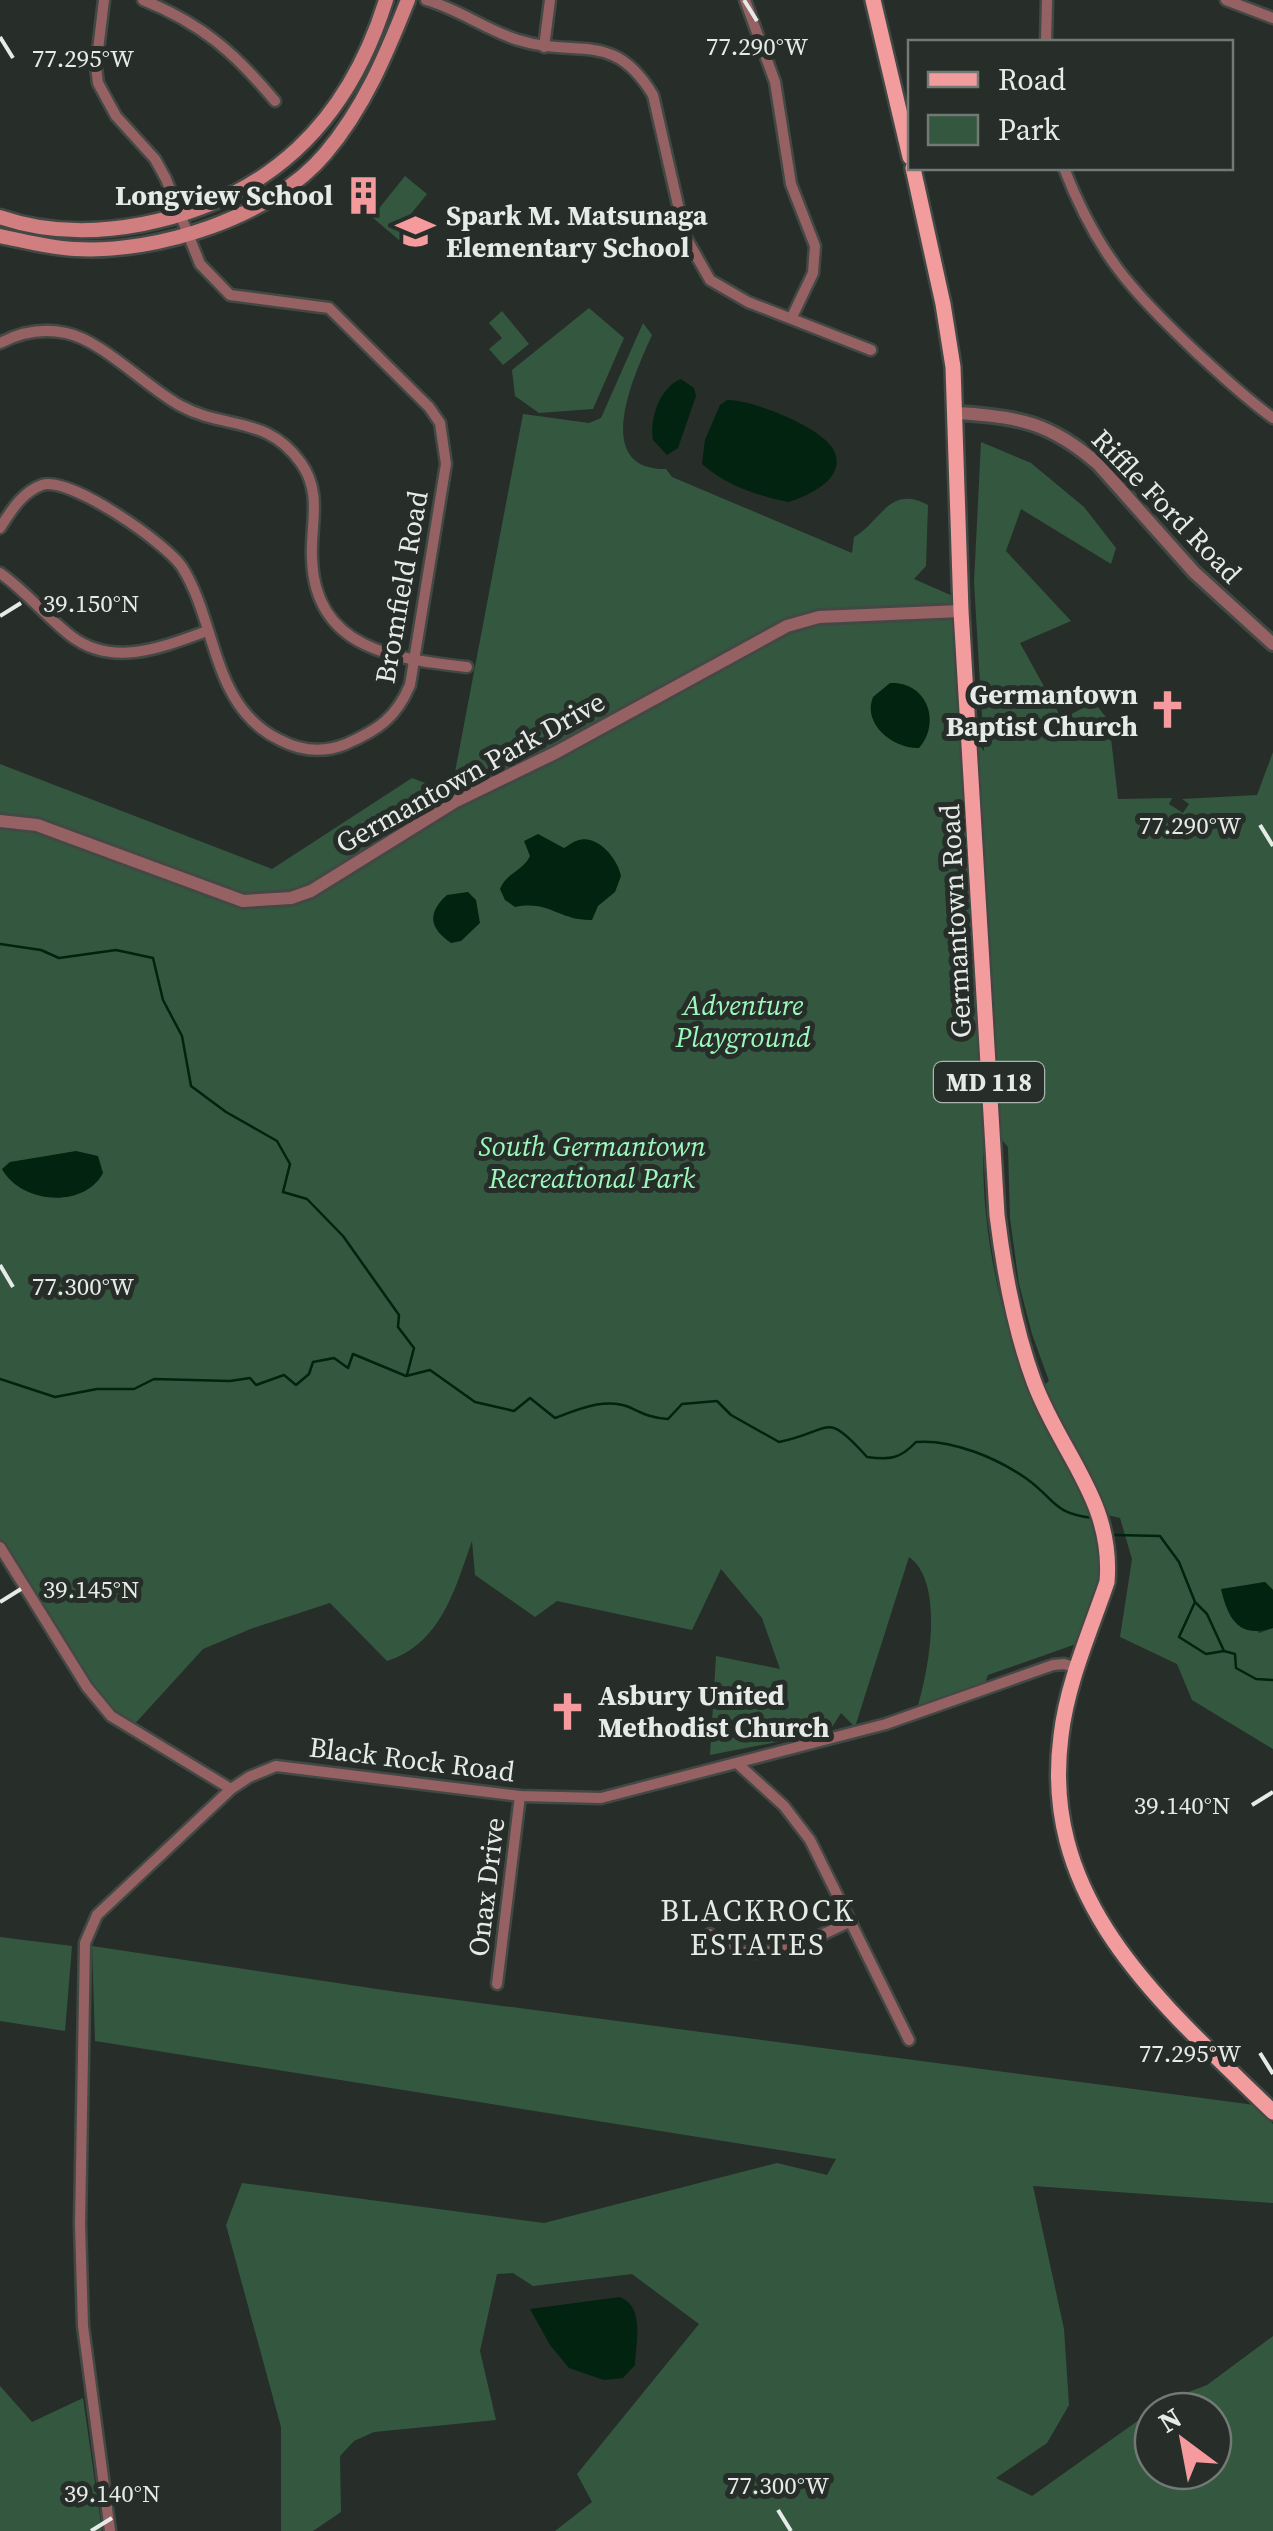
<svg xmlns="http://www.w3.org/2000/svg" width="1273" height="2531" font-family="'Source Serif 4',serif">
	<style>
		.green { fill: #33583f; fill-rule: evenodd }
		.water { fill: #01230f }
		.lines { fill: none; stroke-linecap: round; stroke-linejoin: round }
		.stream { stroke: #01230f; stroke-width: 2.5 }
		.minor-casing { stroke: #424844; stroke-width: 15 }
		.tertiary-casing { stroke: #424844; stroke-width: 18 }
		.secondary-casing { stroke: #424844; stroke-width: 19 }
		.primary-casing { stroke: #424844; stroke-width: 20 }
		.minor { stroke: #966162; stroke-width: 10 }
		.tertiary { stroke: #966162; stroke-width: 12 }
		.secondary { stroke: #d17e81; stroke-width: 14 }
		.primary { stroke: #f39c9e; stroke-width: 15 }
		.ticks { fill: none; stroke: #e6ebe8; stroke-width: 4 }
		.labels { text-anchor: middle; stroke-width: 10; stroke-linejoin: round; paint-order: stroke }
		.shield { fill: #272d29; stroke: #adb2af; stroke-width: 2.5 }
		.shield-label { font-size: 25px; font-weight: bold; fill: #e6ebe8 }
		.poi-label { font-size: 28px; font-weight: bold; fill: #e6ebe8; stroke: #272d29; text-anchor: end }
		.street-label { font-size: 28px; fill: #e6ebe8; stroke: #272d29 }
		.park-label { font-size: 28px; font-style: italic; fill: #9cf8bb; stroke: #272d29 }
		.neighbourhood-label { font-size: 30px; letter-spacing: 2.5px; fill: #e6ebe8; stroke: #272d29 }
		.ticks-label { font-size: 25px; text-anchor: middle; fill: #e6ebe8; stroke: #272d29; stroke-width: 10; stroke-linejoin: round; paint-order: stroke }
	</style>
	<rect width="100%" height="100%" fill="#272d29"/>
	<!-- green -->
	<g class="green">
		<polygon points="405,176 427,194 402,225 407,230 399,240 372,217"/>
		<polygon points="589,308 624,338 593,409 539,413 515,396 512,370"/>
		<polygon points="502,311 529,344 503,365 489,349 502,338 489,323"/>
		<path d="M643 323 652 335C636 371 589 470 666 469L672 477 852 553 854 537C881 522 889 484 928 505L926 566 914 579 955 597 974 739 984 751 974 582 981 442 1031 463 1084 507 1116 548 1111 564 1021 509 1006 551 1071 621 1020 643 1062 719 1094 702 1109 721 1118 799 1172 798 1169 804 1183 813 1189 804 1182 799 1257 795 1273 752V1590L1265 1582 1222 1590 1259 1633 1273 1628V1749L1192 1700 1177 1664 1120 1637 1132 1559 1120 1518 1095 1512 1099 1576 1076 1644 988 1675 982 1691 916 1712C928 1675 946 1583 909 1557L855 1727 841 1713 829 1732 710 1755 716 1656 780 1669 762 1618 721 1569 692 1630 557 1601 535 1617 475 1575 472 1541C455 1589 441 1644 387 1661L330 1603 253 1628 203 1649 131 1728 113 1717 0 1544V764L272 869 412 778 451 793 523 414 589 423 601 418ZM985 1120 1008 1147 1010 1218 1019 1284 1032 1334 1049 1381 1033 1394 1047 1427C1002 1339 976 1219 985 1120Z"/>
		<polygon points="0,1937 72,1946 65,2031 0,2021"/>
		<path d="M92 1946 397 1992 1255 2105 1273 2124V2203L1033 2186 1064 2329 1069 2405 1047 2443 996 2478 1032 2496 1167 2400 1207 2385 1273 2336V2531H555L592 2502 577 2474 699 2324 632 2274 533 2286 513 2273 497 2274 480 2351 496 2420 374 2432 354 2441 340 2456 341 2512 313 2531H281V2427L226 2225 242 2183 544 2223 777 2163 827 2175 836 2159 95 2041ZM1153 2411H1213V2471H1153Z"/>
		<polygon points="0,2386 32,2422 83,2398 102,2531 0,2531"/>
	</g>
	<!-- water -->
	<g class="water">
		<path d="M681 379 694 388 696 396 678 448 667 455 653 440C649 419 660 387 681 379Z"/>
		<path d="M727 400C751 399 821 427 833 449 849 477 809 496 788 502 756 495 727 486 702 464L705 440 720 405Z"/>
		<path d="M890 683C926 681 942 721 919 748 893 749 862 724 873 697Z"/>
		<path d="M538 834 564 848C569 845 574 841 579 840 599 835 618 860 621 876L615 892 598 906 592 920C559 921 550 900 515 907L505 900 500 889C506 873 523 871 530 856L524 841Z"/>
		<path d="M468 892 476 900 480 923 461 941 451 943C429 928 427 913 447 895Z"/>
		<path d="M76 1151 98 1156 103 1173C84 1209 21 1204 2 1169L10 1162Z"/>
		<path d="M1265 1582 1273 1590V1628C1239 1639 1228 1619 1221 1589Z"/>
		<path d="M620 2297C645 2307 636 2342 635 2365L623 2378 604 2380 569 2368 550 2345 530 2309Z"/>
	</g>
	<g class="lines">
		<!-- stream -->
		<g class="stream">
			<polyline points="0,944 41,950 59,958 116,950 153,958 163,1000 182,1036 191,1086 226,1112 277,1141 290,1164 283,1192 307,1199 343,1236 399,1315 398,1327 414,1348 407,1375"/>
			<path d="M0 1379 55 1397 97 1389H134L154 1379 230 1381 250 1378 256 1385 284 1375 296 1385 309 1374 313 1362 334 1358 348 1368 353 1354 406 1376 430 1370 475 1402 514 1411 530 1398 555 1418C577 1410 605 1397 629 1407 644 1414 651 1418 668 1419L682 1404 717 1401 731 1415 779 1442C833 1431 824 1409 867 1457 890 1460 900 1459 916 1442 952 1439 997 1458 1027 1479 1057 1501 1052 1513 1093 1518"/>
			<polyline points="1115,1535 1160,1536 1179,1562 1195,1602 1179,1637 1206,1654 1224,1651 1235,1654 1236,1668 1256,1679 1273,1680"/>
			<polyline points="1196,1603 1207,1614 1224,1651"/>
		</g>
		<defs>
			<g id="minor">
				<path d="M143 0C201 23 235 53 275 101"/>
				<path d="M426 0C459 9 486 30 518 40 579 59 613 29 653 95L685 236 710 280 748 302 871 350"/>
				<polyline points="745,0 775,82 791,184 815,246 813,273 792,317"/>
				<polyline points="1226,0 1273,18"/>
				<polyline points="1046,42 1047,0"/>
				<polyline points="544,47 550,0"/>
				<path d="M1064 168C1097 253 1131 291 1197 353 1222 376 1245 398 1273 418"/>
				<path d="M0 343C21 332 43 328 66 333 102 340 147 388 181 406 225 430 267 415 301 463 323 494 310 525 312 559 315 650 396 659 467 667"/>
				<path d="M0 528C11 511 22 492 42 485 70 476 166 543 182 567 218 624 211 707 280 740 301 751 324 753 346 744 378 730 396 718 410 685L446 464 440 423 429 407 329 308 230 295 200 264 166 179 155 159 116 116 98 83 96 67 104 0"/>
				<path d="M0 573C26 591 46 617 71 636 113 668 163 647 207 631"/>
				<polyline points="0,1547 87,1687 111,1716 231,1789"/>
				<polyline points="737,1763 784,1806 810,1840 909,2040"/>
				<path d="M710 1934C747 1974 811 1940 851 1921"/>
				<polyline points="497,1984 520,1796"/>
				<polyline points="110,2531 83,2326 80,2224 85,1943 97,1915 231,1789 249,1777 276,1766 520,1796 601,1798 886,1724 1053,1665 1064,1664 1078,1668"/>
			</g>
			<g id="tertiary">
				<path d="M956 413C1018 416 1051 423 1098 464L1194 572 1273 644"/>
				<polyline points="0,821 37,825 243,901 291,898 311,891 456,801 555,753 787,626 819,617 961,611"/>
			</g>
			<g id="secondary">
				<path d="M0 217C46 233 96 233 143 224 270 199 348 122 386 0"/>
				<path d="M0 236C25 241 50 248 75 249 156 254 272 217 325 154 364 108 386 55 408 0"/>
			</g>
			<g id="primary">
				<polyline points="873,0 910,157"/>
				<path d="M913 168 943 304 953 367 961 611 997 1215C1004 1272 1014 1328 1034 1382 1060 1453 1114 1501 1107 1582 1090 1632 1067 1683 1061 1736 1039 1904 1165 2006 1273 2112"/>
			</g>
		</defs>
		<!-- minor casing -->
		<use href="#minor" class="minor-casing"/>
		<!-- tertiary casing -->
		<use href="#tertiary" class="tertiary-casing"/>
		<!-- secondary casing -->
		<use href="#secondary" class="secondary-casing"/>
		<!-- primary casing -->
		<use href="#primary" class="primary-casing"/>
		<!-- minor -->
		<use href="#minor" class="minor"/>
		<!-- tertiary -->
		<use href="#tertiary" class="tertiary"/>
		<!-- secondary -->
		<use href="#secondary" class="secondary"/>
		<!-- primary -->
		<use href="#primary" class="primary"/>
	</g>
	<!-- ticks -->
	<path class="ticks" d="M744 0 757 21M0 37 13 58M0 616 21 603M1260 825 1273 846M0 1265 13 1287M0 1602 21 1589M1252 1805 1273 1792M1260 2053 1273 2074M778 2510 791 2531M91 2531 112 2518"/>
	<!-- icons -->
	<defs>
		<symbol id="building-bare" viewBox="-9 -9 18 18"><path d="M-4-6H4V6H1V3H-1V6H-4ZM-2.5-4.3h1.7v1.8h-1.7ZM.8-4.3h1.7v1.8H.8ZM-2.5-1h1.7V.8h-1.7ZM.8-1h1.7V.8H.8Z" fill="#f59b9d" stroke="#272d29" stroke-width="2.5" paint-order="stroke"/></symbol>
		<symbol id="school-bare" viewBox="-9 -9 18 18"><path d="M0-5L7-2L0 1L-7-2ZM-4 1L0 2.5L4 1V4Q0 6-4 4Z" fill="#f59b9d" stroke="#272d29" stroke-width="2.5" paint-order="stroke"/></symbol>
		<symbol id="church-bare" viewBox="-9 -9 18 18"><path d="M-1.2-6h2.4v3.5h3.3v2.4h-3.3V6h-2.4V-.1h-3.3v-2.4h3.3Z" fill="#f59b9d" stroke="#272d29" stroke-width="2.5" paint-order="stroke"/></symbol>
	</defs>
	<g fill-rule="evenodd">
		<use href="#building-bare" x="336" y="168" width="55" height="55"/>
		<use href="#school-bare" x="388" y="204" width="55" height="55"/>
		<use href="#church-bare" x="1140" y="682" width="55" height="55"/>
		<use href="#church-bare" x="540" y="1684" width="55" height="55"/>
	</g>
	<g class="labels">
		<!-- shield labels -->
		<rect class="shield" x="934" y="1062" width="110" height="40" rx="8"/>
		<g class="shield-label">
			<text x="989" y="1091">MD 118</text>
		</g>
		<!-- poi labels -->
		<g class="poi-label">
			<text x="333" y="205">Longview School</text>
			<text x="446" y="225" text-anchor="start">Spark M. Matsunaga<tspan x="446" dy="32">Elementary School</tspan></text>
			<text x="1138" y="704">Germantown<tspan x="1138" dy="32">Baptist Church</tspan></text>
			<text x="598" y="1705" text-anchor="start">Asbury United<tspan x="598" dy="32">Methodist Church</tspan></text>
		</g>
		<!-- street labels -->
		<g class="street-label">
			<text transform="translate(1167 506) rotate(46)" y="10">Riffle Ford Road</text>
			<text transform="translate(401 587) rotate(-80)" y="10">Bromfield Road</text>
			<text transform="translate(470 772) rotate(-29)" y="10">Germantown Park Drive</text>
			<text transform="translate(955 921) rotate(-93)" y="10">Germantown Road</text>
			<text transform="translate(412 1759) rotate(7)" y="10">Black Rock Road</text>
			<text transform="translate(486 1887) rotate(-83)" y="10">Onax Drive</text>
		</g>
		<!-- park labels -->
		<g class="park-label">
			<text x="743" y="1015">Adventure<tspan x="743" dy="32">Playground</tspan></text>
			<text x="592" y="1156">South Germantown<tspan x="592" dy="32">Recreational Park</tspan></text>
		</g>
		<!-- neighbourhood labels -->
		<g class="neighbourhood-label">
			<text x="758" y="1921">BLACKROCK<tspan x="758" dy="34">ESTATES</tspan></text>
		</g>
	</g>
	<g class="ticks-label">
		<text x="757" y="55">77.290°W</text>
		<text x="83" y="67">77.295°W</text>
		<text x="91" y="612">39.150°N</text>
		<text x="1190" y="834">77.290°W</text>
		<text x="83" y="1295">77.300°W</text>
		<text x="91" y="1598">39.145°N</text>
		<text x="1182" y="1814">39.140°N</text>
		<text x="1190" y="2062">77.295°W</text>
		<text x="778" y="2494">77.300°W</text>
		<text x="112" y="2502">39.140°N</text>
	</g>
	<!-- legend -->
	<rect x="908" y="40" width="325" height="130" fill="#272d29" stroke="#737975" stroke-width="2.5"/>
	<rect x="928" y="72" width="50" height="15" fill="#f39c9e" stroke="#737975" stroke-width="2.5"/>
	<text x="998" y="90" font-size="30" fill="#e6ebe8">Road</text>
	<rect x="928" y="115" width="50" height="30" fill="#33583f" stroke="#737975" stroke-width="2.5"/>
	<text x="998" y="140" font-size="30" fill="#e6ebe8">Park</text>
	<!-- north arrow -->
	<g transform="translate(1183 2441) rotate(328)"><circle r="48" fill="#272d29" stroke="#737975" stroke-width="2.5"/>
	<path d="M0-8L18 38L0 25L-18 38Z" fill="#f59b9d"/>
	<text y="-15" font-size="28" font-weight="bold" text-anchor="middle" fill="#e6ebe8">N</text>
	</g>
</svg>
